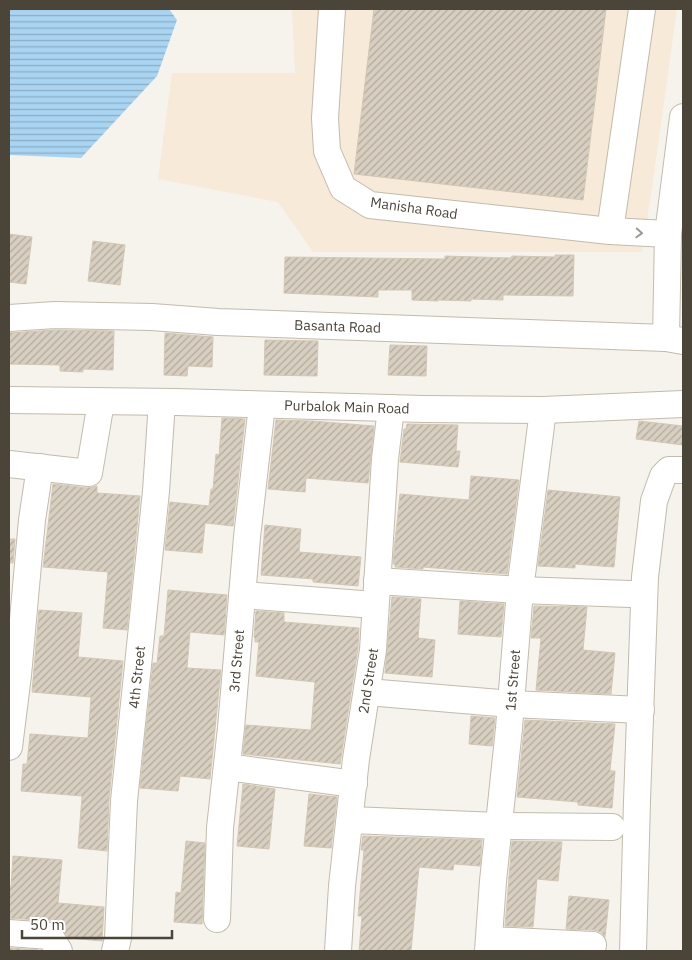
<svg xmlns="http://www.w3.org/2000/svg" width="692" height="960" font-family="'IBM Plex Sans',sans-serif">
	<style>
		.commercial { fill: #f7ead8 }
		.water { fill: url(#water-rules) }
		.building { fill: url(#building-hatch); stroke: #d3c7b4 }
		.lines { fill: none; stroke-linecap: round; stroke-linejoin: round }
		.minor-casing { stroke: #c2bbae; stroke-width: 28 }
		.minor { stroke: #fff; stroke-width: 26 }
		.oneway { stroke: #9c9892 }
		.labels { text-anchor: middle; stroke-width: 4; stroke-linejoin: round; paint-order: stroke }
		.street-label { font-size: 14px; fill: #4b4439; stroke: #fff }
	</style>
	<defs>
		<pattern id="water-rules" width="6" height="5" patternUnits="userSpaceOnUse" patternTransform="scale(1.25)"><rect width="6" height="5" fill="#a9d4f2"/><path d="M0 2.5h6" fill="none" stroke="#8caec5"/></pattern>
		<pattern id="building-hatch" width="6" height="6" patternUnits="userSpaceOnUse" patternTransform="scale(1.25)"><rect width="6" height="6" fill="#d8cfc1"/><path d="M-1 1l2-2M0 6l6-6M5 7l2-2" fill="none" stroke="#b1aa9e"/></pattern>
	</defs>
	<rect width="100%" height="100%" fill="#f6f3ec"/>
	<!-- commercial -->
	<polygon class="commercial" points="292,9 677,9 653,181 642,252 313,252 278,202 158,179 172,73 295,73"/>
	<!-- water -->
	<polygon class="water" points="9,9 169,9 177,20 157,76 81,158 9,155"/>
	<!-- building -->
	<g class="building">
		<polygon points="374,9 606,9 583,200 354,174"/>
		<polygon points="9,234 32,237 26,284 9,282"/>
		<polygon points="93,241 125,245 120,285 88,281"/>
		<polygon points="555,255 574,255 573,296 503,295 503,300 471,299 471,301 438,300 438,301 412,300 412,290 378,290 378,297 284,293 285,257 445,259 445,256 511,258 512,256 555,257"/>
		<polygon points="55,330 114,331 113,370 83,369 83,372 60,371 60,365 9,364 9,333"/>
		<polygon points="165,333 213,337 212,367 188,366 187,376 164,375"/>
		<polygon points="265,340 318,341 317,376 264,375"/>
		<polygon points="390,345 427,346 426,376 388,375"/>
		<polygon points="222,418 245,419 233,526 205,523 202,553 165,550 170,502 209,506 211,489 213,489 216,454 219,455"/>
		<polygon points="276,420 312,421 374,426 368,483 306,478 305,492 268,489"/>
		<polygon points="639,421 683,426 683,445 636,439"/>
		<polygon points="407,424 458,425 456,451 460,451 458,467 400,462 404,429 406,429"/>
		<polygon points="471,476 519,480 507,574 423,567 423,569 395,567 395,564 393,564 395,541 400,494 469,500"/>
		<polygon points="53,484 87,488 97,486 97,493 140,496 127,630 103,628 108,572 43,567"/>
		<polygon points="548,490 620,497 614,567 575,564 575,568 538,566"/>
		<polygon points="265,525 301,529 299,552 361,557 358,586 313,582 313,579 261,575"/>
		<polygon points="9,539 15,539 13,563 9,563"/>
		<polygon points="168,590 227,595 224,635 190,632 187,668 221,670 210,779 180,776 178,791 140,788 153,663 157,663 160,636 164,636"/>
		<polygon points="392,597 421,599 418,638 435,640 432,677 385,673"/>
		<polygon points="460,601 504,604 501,637 458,634"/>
		<polygon points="534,606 587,607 583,650 615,653 611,694 536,690 541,638 531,638"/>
		<polygon points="39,610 82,613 78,657 123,661 109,799 107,851 78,848 82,796 21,791 23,764 27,764 30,734 88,738 91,697 32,692"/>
		<polygon points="256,611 284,613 284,622 359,628 358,648 340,764 243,754 246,725 311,730 315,682 256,676 259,642 255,642 255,638 254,637"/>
		<polygon points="471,716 495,718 492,746 469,744"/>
		<polygon points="525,720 615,724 610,771 615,771 612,808 578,805 578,802 517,797"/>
		<polygon points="243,784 275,789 269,849 237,846"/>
		<polygon points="309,794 337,797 331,848 304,846"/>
		<polygon points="363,836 482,840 480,866 454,864 453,870 419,867 411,951 359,951 362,916 358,916 364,850 361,850"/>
		<polygon points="186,841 205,843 202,924 174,922 176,892 181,893"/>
		<polygon points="512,841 562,842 558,881 537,879 533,927 505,926"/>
		<polygon points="13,856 62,860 58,903 104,907 102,941 69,938 58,924 52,921 9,918 9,887 11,887"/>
		<polygon points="569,896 609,900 605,937 601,932 594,930 566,929"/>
		<polygon points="9,948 38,950 9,951"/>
	</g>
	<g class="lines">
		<defs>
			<g id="minor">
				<polyline points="332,9 325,118 327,151 343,188 370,205 610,231 668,234"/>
				<polyline points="610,231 642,9"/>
				<path id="s1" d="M9 318 55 315 152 317 218 322 666 338 683 341"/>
				<polyline points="666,338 668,234 683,117"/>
				<path id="s2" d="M9 400 176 402 424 409 543 410 683 404"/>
				<polyline points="9,464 89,473 101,402"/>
				<polyline points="377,581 520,590 630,594"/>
				<polyline points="242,595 375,605"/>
				<polyline points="367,692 511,704 641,710"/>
				<polyline points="9,747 18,675 32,520 40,467"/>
				<polyline points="227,767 354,784"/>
				<polyline points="350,820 499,826 612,827"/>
				<path id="s3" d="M217 919 220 828 231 728 247 537 262 405"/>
				<polyline points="9,933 50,936 59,951"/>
				<polyline points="490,940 593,945"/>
				<path id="s4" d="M115 951 118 938 124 801 156 491 162 402"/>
				<path id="s5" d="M338 951 342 886 356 759 373 650 385 459 391 408"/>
				<path id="s6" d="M488 951 493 881 509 728 520 590 543 410"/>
				<polyline points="633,951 637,801 645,577 654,501 663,476 669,470 683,470"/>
			</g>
		</defs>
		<!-- minor casing -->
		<use href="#minor" class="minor-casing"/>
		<!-- minor -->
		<use href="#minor" class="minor"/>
	</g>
	<!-- one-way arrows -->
	<defs><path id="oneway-chevron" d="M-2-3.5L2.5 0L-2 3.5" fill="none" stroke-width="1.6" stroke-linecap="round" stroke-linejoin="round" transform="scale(1.25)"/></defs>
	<use class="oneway" href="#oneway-chevron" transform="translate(639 233) rotate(3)"/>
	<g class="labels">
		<!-- street labels -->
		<g class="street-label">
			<text transform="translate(414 208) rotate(8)" y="5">Manisha Road</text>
			<text dy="5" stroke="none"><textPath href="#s1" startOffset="329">Basanta Road</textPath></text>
			<text dy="5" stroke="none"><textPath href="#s2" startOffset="338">Purbalok Main Road</textPath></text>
			<text dy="5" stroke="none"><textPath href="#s3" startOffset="259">3rd Street</textPath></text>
			<text dy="5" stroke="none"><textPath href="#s4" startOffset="275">4th Street</textPath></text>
			<text dy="5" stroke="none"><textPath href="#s5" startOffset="272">2nd Street</textPath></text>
			<text dy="5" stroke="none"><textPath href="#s6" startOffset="272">1st Street</textPath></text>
		</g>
	</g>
	<!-- border -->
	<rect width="692" height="960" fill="none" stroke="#4b4439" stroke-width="20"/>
	<!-- scale -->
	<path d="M22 930v8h150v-8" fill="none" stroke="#4b4439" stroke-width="2.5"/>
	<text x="30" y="930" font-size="15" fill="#4b4439" stroke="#ffffff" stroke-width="4" paint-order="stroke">50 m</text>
</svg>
